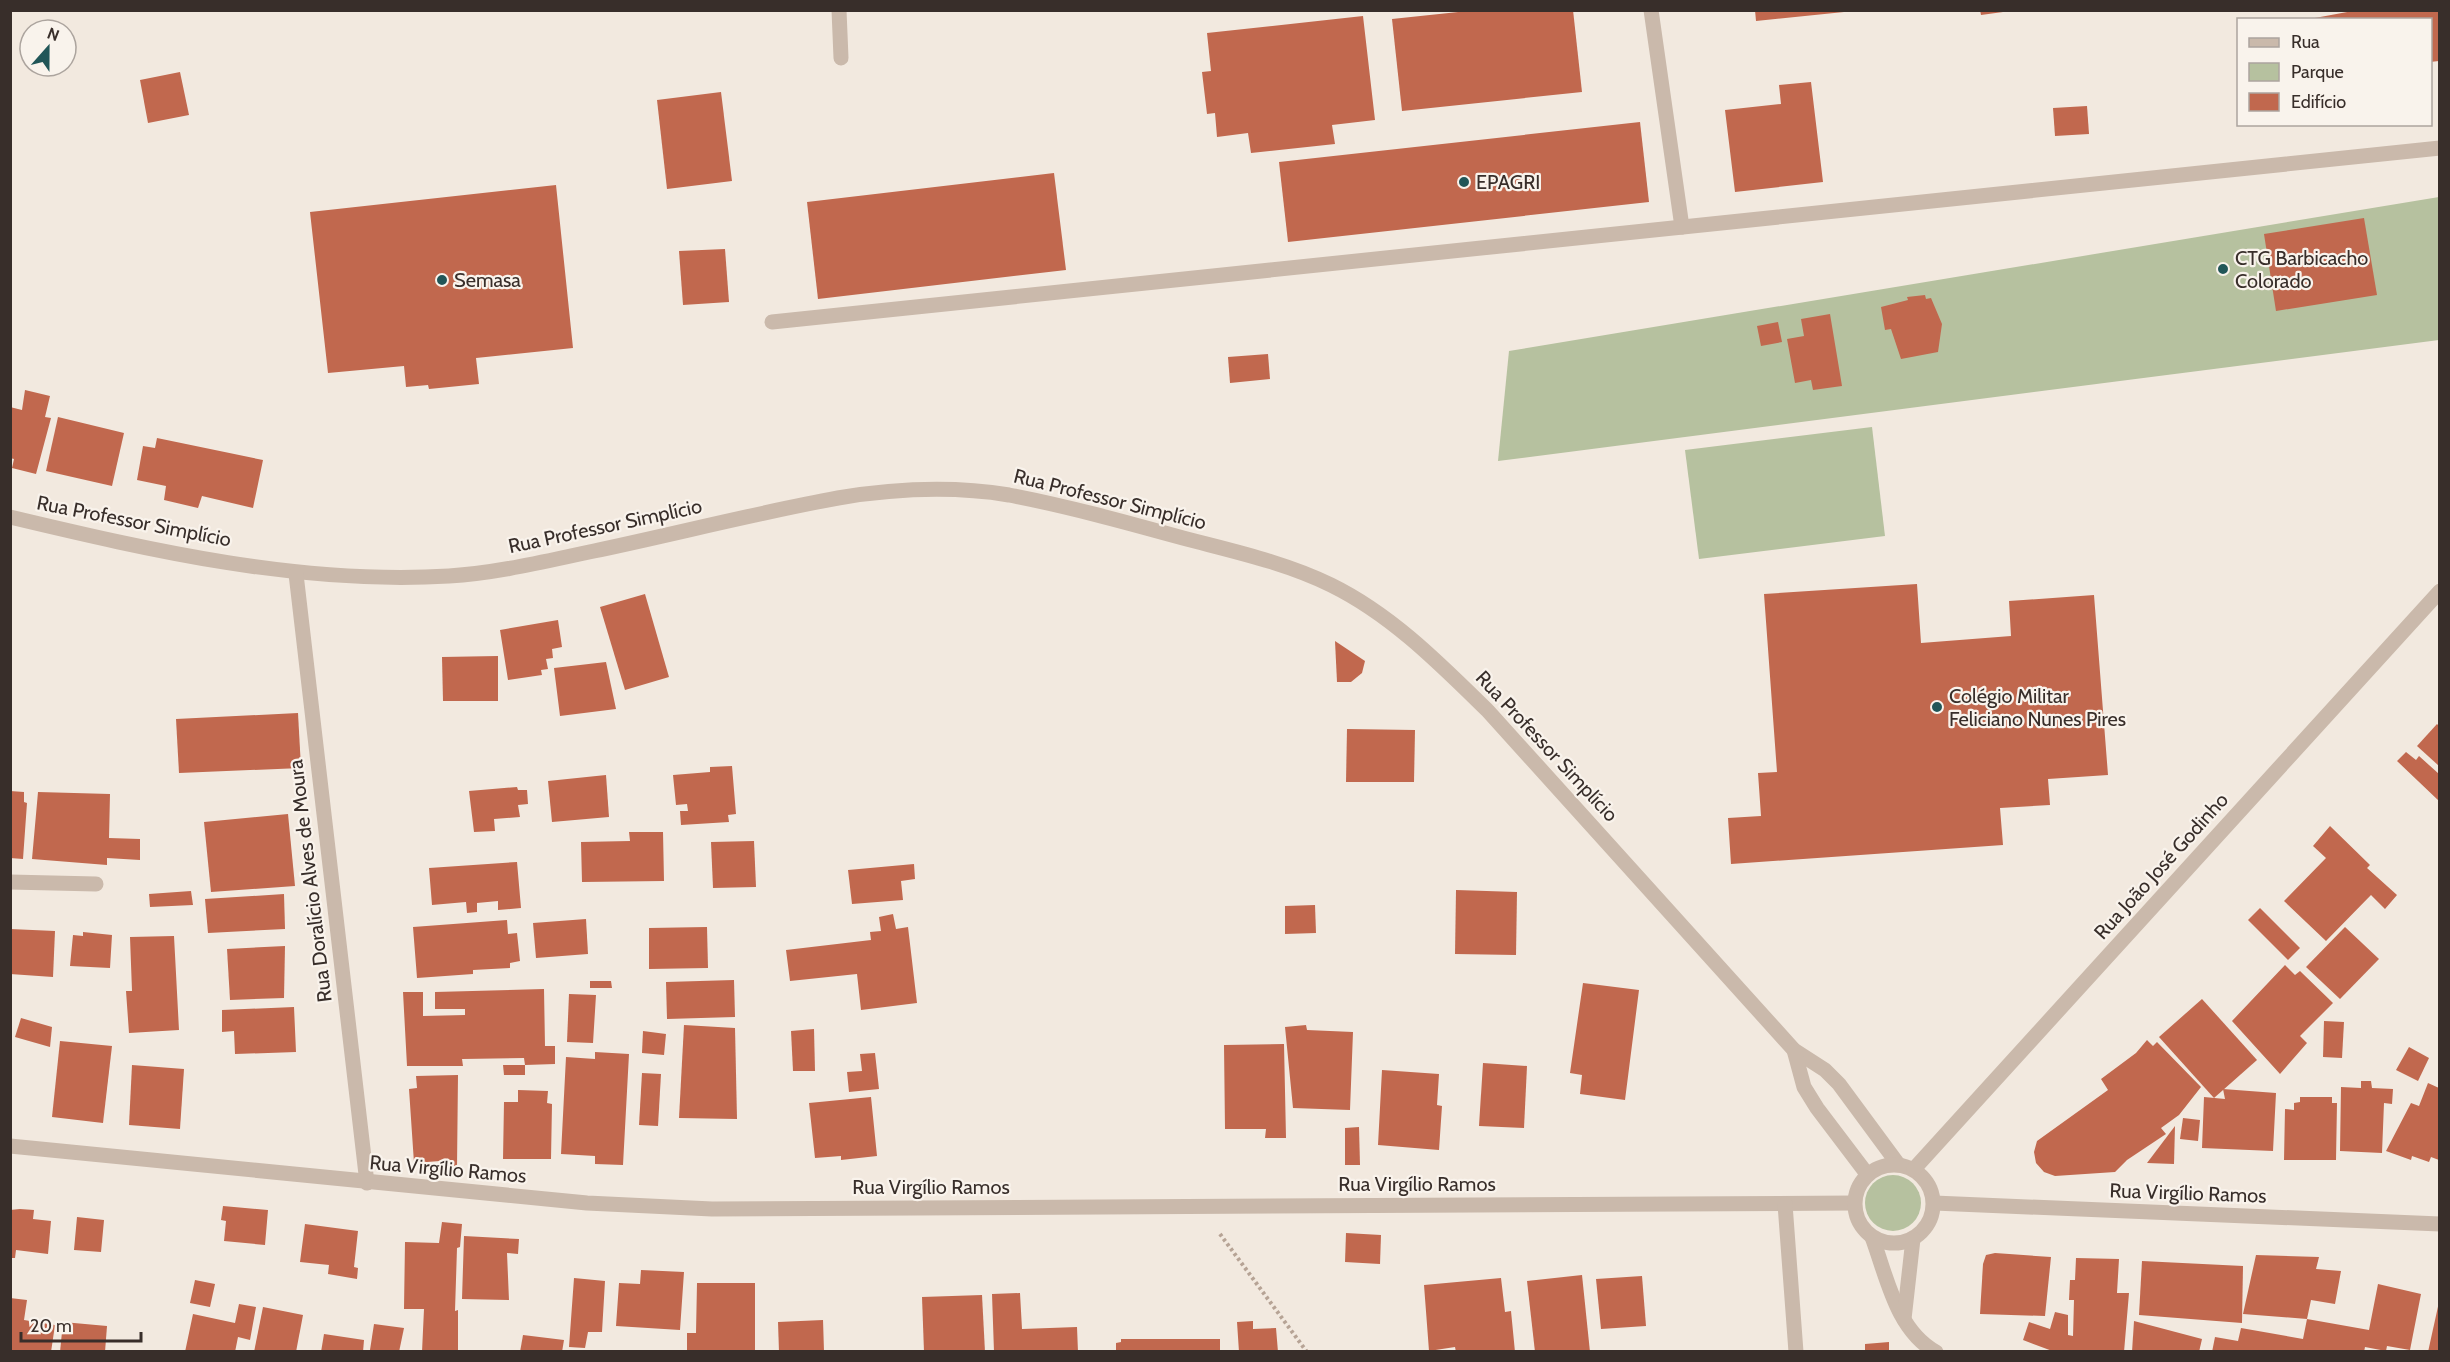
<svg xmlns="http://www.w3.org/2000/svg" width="2450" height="1362" font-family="Cabin,sans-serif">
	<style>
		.green { fill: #b6c19f }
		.building { fill: #c1684e }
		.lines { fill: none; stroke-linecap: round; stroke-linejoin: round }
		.path { stroke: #b6a395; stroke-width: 4; stroke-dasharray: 3 3; stroke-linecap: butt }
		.minor { stroke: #cab9ab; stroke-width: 15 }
		.poi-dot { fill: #215658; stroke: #f9f3ec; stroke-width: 2 }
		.labels { text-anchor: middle; stroke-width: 4.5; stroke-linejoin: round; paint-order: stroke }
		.poi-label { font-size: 20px; fill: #382e2a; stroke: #f9f3ec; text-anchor: start }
		.street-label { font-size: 20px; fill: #382e2a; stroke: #f9f3ec }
	</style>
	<rect width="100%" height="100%" fill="#f2e9df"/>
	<!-- green -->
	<g class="green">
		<polygon points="2439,197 2439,340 1498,461 1509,351"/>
		<polygon points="1872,427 1885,536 1699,559 1685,450"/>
		<circle cx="1893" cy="1203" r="28"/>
	</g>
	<!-- building -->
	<g class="building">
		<polygon points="1477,10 1573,10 1582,92 1402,111 1392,19"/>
		<polygon points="1755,10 1844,10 1844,12 1756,21"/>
		<polygon points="1980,10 2003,10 2003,12 1981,15"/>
		<polygon points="2358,10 2439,10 2439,61 2430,62 2430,20 2304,20"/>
		<polygon points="1363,16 1375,120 1332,125 1335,144 1251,153 1248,133 1217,137 1215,113 1207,114 1202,72 1211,71 1207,33"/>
		<polygon points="180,72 189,115 148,123 140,80"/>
		<polygon points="1811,82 1823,182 1735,192 1725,110 1781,104 1779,85"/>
		<polygon points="721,92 732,181 667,189 657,100"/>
		<polygon points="2087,106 2089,134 2055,136 2053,108"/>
		<polygon points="1640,122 1649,202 1288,242 1279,162"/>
		<polygon points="1054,173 1066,270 818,299 807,202"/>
		<polygon points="556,185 573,348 476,358 479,384 429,389 428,385 406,387 404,366 328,373 310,212"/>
		<polygon points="2364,218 2377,295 2276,311 2264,234"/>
		<polygon points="725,249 729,302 683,305 679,251"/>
		<polygon points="1925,295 1926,299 1931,298 1942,324 1938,352 1901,359 1891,329 1885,330 1881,307 1908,300 1907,297"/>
		<polygon points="1830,314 1842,386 1813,390 1811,380 1795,383 1787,339 1804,336 1801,319"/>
		<polygon points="1778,322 1782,342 1761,346 1757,326"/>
		<polygon points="1268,354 1270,379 1230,383 1228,357"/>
		<polygon points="25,390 50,396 45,417 51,418 36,474 12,468 14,459 10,458 10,407 22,410"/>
		<polygon points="58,417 124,433 112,486 46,471"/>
		<polygon points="157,438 263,460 253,508 202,496 198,508 164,500 166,486 137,480 143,446 155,448"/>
		<polygon points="1917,584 1921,643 2011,636 2009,601 2094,595 2108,775 2048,779 2050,805 2000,808 2003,845 1731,864 1728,818 1761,816 1758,773 1777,772 1764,594"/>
		<polygon points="645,594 669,677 625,690 600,607"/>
		<polygon points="558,620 562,647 552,649 553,658 546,659 548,669 541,670 542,675 508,680 500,630"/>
		<polygon points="1335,641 1365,661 1362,673 1351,682 1337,682"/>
		<polygon points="498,656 498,701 443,701 442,657"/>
		<polygon points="606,662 616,709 560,716 554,668"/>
		<polygon points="298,713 301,768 179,773 176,719"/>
		<polygon points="2437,724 2439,726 2439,766 2417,746"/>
		<polygon points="1347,729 1415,730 1414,782 1346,782"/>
		<polygon points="2406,752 2416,760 2419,756 2439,774 2439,801 2397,761"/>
		<polygon points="732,766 736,814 728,815 729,822 681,825 680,811 688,811 687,804 676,805 673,775 710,772 710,767"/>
		<polygon points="606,775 609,817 552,822 548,781"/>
		<polygon points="517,787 518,790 527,790 528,804 518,805 520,817 494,819 495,831 474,832 469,791"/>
		<polygon points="10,791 24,792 24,802 27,803 23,859 10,858"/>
		<polygon points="38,792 110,794 109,838 140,839 140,860 107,858 107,865 32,859"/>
		<polygon points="288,814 295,886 211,892 204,822"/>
		<polygon points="2330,826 2370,865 2367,868 2397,895 2385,909 2371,895 2326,941 2284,901 2326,858 2313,846"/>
		<polygon points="629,832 663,832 664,881 582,882 581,842 630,841"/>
		<polygon points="754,841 756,887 713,888 711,842"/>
		<polygon points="517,862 521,908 498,910 498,901 477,903 477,912 467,913 466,902 432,905 429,868"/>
		<polygon points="914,864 915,879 901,881 903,900 852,904 848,870"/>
		<polygon points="1456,890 1517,892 1516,955 1455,954"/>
		<polygon points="191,891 193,905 150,907 149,894"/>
		<polygon points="284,894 285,929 208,933 205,899"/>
		<polygon points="1315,905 1316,933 1285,934 1285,906"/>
		<polygon points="2260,908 2300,948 2288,960 2248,920"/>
		<polygon points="893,914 896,929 908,927 917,1003 861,1010 857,974 790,981 786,950 871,940 870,932 881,931 879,917"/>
		<polygon points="586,919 588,954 536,958 533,923"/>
		<polygon points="507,920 508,934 517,933 520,961 510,963 510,968 473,970 473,974 417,978 413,927"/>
		<polygon points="707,927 708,968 649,969 649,928"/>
		<polygon points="2345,927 2379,959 2340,999 2306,967"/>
		<polygon points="10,929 55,931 53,977 10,974"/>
		<polygon points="83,932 112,935 110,968 70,966 73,935 83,936"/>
		<polygon points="174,936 179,1030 129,1033 126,991 132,991 130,937"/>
		<polygon points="285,946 284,998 230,1000 227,949"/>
		<polygon points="2285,965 2295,975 2300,971 2333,1003 2300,1036 2307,1043 2280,1074 2232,1021"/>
		<polygon points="734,980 735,1017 667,1019 666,982"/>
		<polygon points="590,981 611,981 612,988 590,988"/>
		<polygon points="1583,983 1639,990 1625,1100 1580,1094 1582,1075 1570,1073"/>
		<polygon points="544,989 545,1046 555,1046 555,1064 525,1065 524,1058 462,1059 463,1066 407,1066 403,992 423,992 423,1016 465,1015 465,1009 435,1009 435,992"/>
		<polygon points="569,994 596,995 593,1043 567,1042"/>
		<polygon points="2202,999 2257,1060 2214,1098 2159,1037"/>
		<polygon points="294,1007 296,1052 235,1054 234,1031 222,1032 222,1010"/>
		<polygon points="21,1018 52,1027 50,1047 15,1037"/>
		<polygon points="2324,1021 2344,1022 2342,1058 2323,1057"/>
		<polygon points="684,1025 735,1028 737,1119 679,1118"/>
		<polygon points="1306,1025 1307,1030 1353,1032 1350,1110 1293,1108 1285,1027"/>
		<polygon points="814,1029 815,1071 793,1071 791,1031"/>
		<polygon points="643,1031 666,1034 664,1055 642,1053"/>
		<polygon points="2147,1040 2153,1046 2157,1042 2201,1087 2179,1115 2161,1128 2166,1134 2127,1160 2115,1172 2055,1176 2044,1172 2036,1163 2034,1152 2037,1141 2108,1090 2101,1079 2136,1053"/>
		<polygon points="60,1041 112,1046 103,1123 52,1117"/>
		<polygon points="1284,1044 1286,1138 1265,1138 1266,1129 1225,1129 1224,1045"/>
		<polygon points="2409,1047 2429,1058 2418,1081 2396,1070"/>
		<polygon points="595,1052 629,1054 623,1165 595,1164 595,1156 561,1154 566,1057 595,1059"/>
		<polygon points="875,1053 879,1089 849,1092 847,1072 862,1071 860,1054"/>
		<polygon points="1483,1063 1527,1066 1524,1128 1479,1126"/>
		<polygon points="132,1065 184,1069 180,1129 129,1125"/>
		<polygon points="503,1065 525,1065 525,1075 504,1075"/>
		<polygon points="1382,1070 1439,1074 1437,1105 1442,1106 1439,1150 1378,1145"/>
		<polygon points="642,1073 661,1074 658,1126 639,1125"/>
		<polygon points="458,1075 457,1167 440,1167 440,1161 414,1163 409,1089 417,1088 416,1076"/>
		<polygon points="2361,1081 2371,1081 2372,1088 2393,1089 2392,1104 2384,1103 2382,1153 2340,1151 2341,1087 2361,1088"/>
		<polygon points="2428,1083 2439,1088 2439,1160 2431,1157 2429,1162 2412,1156 2411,1160 2386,1151 2411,1103 2419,1106"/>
		<polygon points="2223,1089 2276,1093 2273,1151 2202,1148 2204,1097 2225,1099"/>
		<polygon points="518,1090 548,1091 547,1103 552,1104 551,1159 503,1159 504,1102 518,1102"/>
		<polygon points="871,1097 877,1156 841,1160 841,1156 815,1158 809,1103"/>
		<polygon points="2300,1097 2332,1097 2332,1103 2337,1103 2336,1160 2284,1160 2285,1109 2294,1110 2294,1103 2300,1102"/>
		<polygon points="2183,1118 2200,1120 2198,1141 2180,1139"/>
		<polygon points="2175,1126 2174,1164 2147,1163"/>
		<polygon points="1359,1127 1360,1165 1345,1165 1345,1128"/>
		<polygon points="223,1206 268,1210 265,1245 224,1241 226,1221 221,1220"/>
		<polygon points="20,1209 34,1210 33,1219 51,1221 48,1254 16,1250 15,1258 10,1258 10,1210"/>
		<polygon points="77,1217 104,1220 101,1252 74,1250"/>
		<polygon points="442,1222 462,1224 460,1247 457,1248 455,1311 458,1310 458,1352 422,1352 424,1309 404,1309 405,1242 439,1243"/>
		<polygon points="305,1224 358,1231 354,1267 358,1268 357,1279 328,1274 329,1265 300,1262"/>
		<polygon points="1346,1233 1381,1235 1380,1264 1345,1262"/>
		<polygon points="464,1236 519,1239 518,1254 507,1253 509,1300 462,1299"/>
		<polygon points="1995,1253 2051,1257 2045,1316 1980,1314 1983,1264 1986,1255"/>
		<polygon points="2256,1255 2319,1257 2316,1269 2341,1271 2335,1304 2311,1300 2307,1319 2243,1314"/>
		<polygon points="2076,1258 2119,1259 2117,1293 2129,1293 2124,1352 2055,1352 2023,1340 2029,1322 2050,1329 2055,1312 2068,1315 2068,1335 2073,1336 2074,1300 2069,1300 2070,1280 2075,1280"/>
		<polygon points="2142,1261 2243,1266 2242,1323 2139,1315"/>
		<polygon points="641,1270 684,1272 680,1330 616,1326 619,1283 640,1284"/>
		<polygon points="1582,1275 1590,1352 1535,1352 1527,1281"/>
		<polygon points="1642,1276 1646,1326 1601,1329 1596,1279"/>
		<polygon points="574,1278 605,1281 602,1332 588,1332 585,1348 569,1347"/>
		<polygon points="1501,1278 1505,1312 1511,1311 1515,1352 1456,1352 1455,1347 1429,1351 1424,1285"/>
		<polygon points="195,1280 215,1284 210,1307 190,1303"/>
		<polygon points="697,1283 755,1283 755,1352 687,1352 687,1333 696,1333"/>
		<polygon points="2378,1284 2421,1294 2410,1350 2387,1346 2386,1351 2365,1347 2364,1352 2212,1352 2215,1337 2238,1341 2241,1328 2303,1339 2307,1319 2369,1330"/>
		<polygon points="1020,1293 1022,1329 1077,1327 1078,1352 994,1352 992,1294"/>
		<polygon points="982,1295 985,1352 924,1352 922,1297"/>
		<polygon points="10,1298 27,1300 24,1320 55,1325 51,1352 10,1352"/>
		<polygon points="2439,1302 2439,1352 2428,1352"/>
		<polygon points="239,1304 256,1307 250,1340 238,1337 235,1352 185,1352 193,1314 235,1323"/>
		<polygon points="263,1307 303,1315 296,1352 254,1352"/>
		<polygon points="823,1320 824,1352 779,1352 778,1322"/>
		<polygon points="1253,1321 1253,1329 1276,1328 1278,1352 1239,1352 1237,1322"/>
		<polygon points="2134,1321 2202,1339 2199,1352 2132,1352"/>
		<polygon points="63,1322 107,1326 105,1352 60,1352"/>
		<polygon points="374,1324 404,1328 399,1352 370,1350"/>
		<polygon points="324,1334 364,1340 363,1352 321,1352"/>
		<polygon points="523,1335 564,1340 562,1352 520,1352"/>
		<polygon points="1121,1339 1220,1339 1220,1352 1116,1352 1116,1343 1121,1342"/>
		<polygon points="1889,1342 1889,1352 1865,1352 1865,1344"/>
	</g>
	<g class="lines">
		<!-- path -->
		<polyline class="path" points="1220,1234 1307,1352"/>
		<!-- minor -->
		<g class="minor">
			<polyline points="839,10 841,58"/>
			<polyline points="1651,10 1682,227"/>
			<polyline points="772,322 2440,148"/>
			<path d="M10 517C153 551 301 585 449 576 498 573 546 561 594 551 675 534 756 513 838 498 892 489 954 486 1009 495 1067 506 1125 522 1183 538 1232 551 1284 562 1331 585 1392 615 1440 664 1488 711L1794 1050 1825 1070 1839 1084 1898 1164"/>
			<polyline points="296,574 367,1183"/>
			<polyline points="10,882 96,884"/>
			<polyline points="1794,1050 1804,1087 1817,1108 1867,1174"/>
			<polyline points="10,1146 587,1203 712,1209 1854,1203"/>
			<circle cx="1894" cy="1204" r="39"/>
			<polyline points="1914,1169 2440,591"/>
			<polyline points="1934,1203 2440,1224"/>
			<polyline points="1785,1204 1796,1352"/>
			<path d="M1872 1237C1887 1277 1896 1330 1936 1352"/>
			<polyline points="1904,1319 1913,1239"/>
		</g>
	</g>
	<!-- markers -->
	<g class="poi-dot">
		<circle cx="1464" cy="182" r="6"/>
		<circle cx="2223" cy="269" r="6"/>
		<circle cx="442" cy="280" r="6"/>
		<circle cx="1937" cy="707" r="6"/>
	</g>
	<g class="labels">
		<!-- poi labels -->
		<g class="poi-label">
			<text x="1476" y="189">EPAGRI</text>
			<text x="2235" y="265">CTG Barbicacho<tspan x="2235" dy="23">Colorado</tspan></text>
			<text x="454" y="287">Semasa</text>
			<text x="1949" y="703">Colégio Militar<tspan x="1949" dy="23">Feliciano Nunes Pires</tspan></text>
		</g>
		<!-- street labels -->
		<g class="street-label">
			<text transform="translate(1110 499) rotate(14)" y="7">Rua Professor Simplício</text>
			<text transform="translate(134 521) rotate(11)" y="7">Rua Professor Simplício</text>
			<text transform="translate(605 526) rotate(-12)" y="7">Rua Professor Simplício</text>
			<text transform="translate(1547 746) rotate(47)" y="7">Rua Professor Simplício</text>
			<text transform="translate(2161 866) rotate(-48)" y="7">Rua João José Godinho</text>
			<text transform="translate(310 881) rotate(-97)" y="7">Rua Doralício Alves de Moura</text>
			<text transform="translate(448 1169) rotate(5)" y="7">Rua Virgílio Ramos</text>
			<text x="1417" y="1191">Rua Virgílio Ramos</text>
			<text x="931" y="1194">Rua Virgílio Ramos</text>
			<text transform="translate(2188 1193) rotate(2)" y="7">Rua Virgílio Ramos</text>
		</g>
	</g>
	<!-- border -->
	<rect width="2450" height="1362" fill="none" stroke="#382e2a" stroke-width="24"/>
	<!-- legend -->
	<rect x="2237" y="18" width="195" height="108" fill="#f9f3ec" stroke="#aca49e" stroke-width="1.5"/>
	<rect x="2249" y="38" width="30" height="9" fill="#cab9ab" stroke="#aca49e" stroke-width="1.5"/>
	<text x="2291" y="48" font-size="18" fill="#382e2a">Rua</text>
	<rect x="2249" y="63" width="30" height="18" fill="#b6c19f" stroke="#aca49e" stroke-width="1.5"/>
	<text x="2291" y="78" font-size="18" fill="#382e2a">Parque</text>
	<rect x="2249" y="93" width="30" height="18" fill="#c1684e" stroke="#aca49e" stroke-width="1.5"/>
	<text x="2291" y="108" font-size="18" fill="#382e2a">Edifício</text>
	<!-- north arrow -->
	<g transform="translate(48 48) rotate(21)"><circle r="28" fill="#f9f3ec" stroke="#aca49e" stroke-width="1.5"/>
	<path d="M0-4.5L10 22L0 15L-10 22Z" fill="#215658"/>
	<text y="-9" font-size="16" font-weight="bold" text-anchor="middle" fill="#382e2a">N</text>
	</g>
	<!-- scale -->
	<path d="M21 1332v9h120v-9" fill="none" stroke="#382e2a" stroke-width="3"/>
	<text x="30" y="1332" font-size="18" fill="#382e2a" stroke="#f9f3ec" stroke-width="4.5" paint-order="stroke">20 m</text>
</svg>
